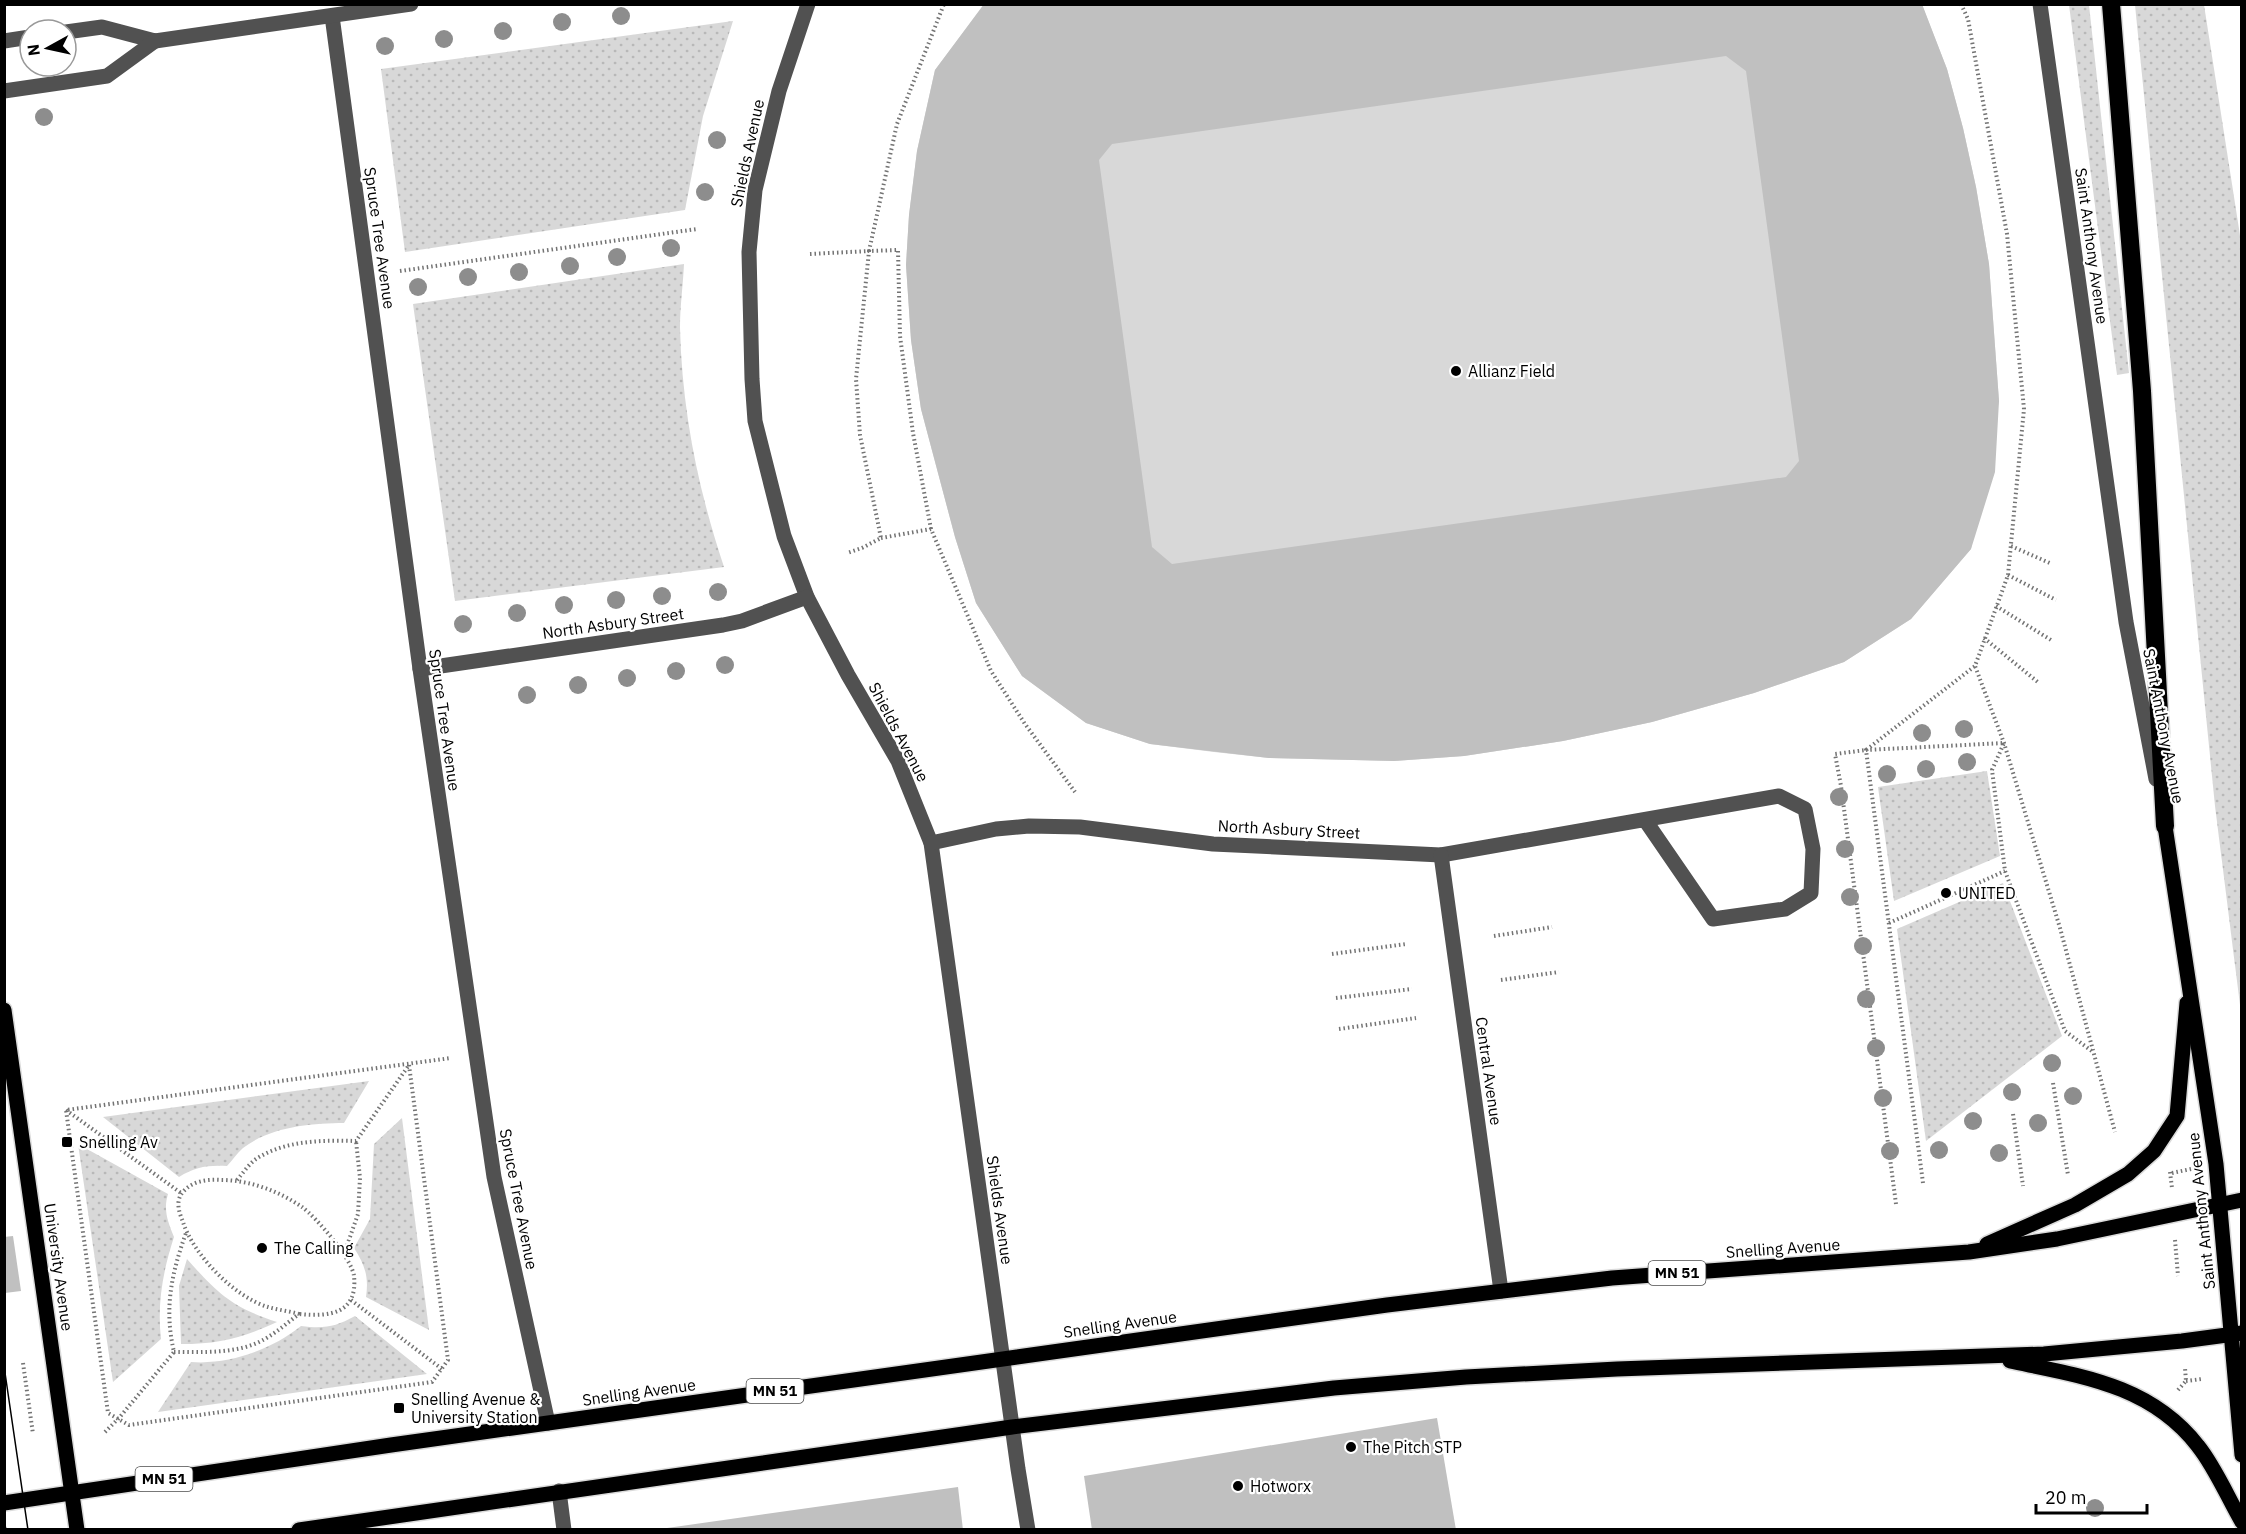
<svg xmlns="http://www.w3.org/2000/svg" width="2246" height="1534" font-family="'IBM Plex Sans',sans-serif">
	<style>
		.grass { fill: url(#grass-dots) }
		.pitch { fill: #d8d8d8 }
		.building { fill: #c0c0c0; fill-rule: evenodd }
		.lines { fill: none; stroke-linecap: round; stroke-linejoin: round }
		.major-casing { stroke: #dbdbdb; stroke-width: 18 }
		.highway-casing { stroke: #dbdbdb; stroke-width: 21 }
		.path { stroke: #737373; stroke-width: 4; stroke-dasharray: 1.5 3; stroke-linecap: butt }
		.minor { stroke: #515151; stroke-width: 15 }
		.major { stroke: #000; stroke-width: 15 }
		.highway { stroke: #000; stroke-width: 18 }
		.tram { stroke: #000; stroke-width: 1.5 }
		.tree { fill: #8d8d8d }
		.poi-dot { fill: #000; stroke: #fff; stroke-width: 2 }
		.labels { text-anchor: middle; stroke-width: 4.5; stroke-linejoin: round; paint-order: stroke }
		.shield { fill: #fff; stroke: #4c4c4c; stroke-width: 1.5 }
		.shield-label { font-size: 15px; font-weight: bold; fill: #000 }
		.street-label { font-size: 16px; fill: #000; stroke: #fff }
		.poi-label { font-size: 16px; fill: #000; stroke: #fff; text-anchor: start }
	</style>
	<defs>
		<pattern id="grass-dots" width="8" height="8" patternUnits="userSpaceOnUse" patternTransform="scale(1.5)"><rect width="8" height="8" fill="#d8d8d8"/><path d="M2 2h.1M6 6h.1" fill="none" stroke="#b8b8b8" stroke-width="1.8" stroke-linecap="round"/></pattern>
	</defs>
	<rect width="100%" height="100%" fill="#fff"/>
	<!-- grass -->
	<g class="grass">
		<polygon points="2069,5 2089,5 2129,373 2117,375"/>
		<polygon points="2135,5 2204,5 2242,248 2241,1013 2215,806"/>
		<polygon points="733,21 703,116 685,210 405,252 381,69"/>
		<path d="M684 264C683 285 680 307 680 328 682 411 698 489 724 567L455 601 413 304Z"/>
		<polygon points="1987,771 2000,856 1894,901 1878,787"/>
		<polygon points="2003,883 2062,1036 1926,1141 1897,929"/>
		<path d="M369 1081 344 1123C311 1123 270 1127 243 1148 237 1153 232 1161 227 1166 207 1165 195 1167 179 1177L103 1117Z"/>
		<path d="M402 1118 429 1330 366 1297C369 1277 365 1265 354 1248L370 1219 374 1144Z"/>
		<path d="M78 1144 168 1194C163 1210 168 1222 174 1237 163 1271 157 1303 161 1339L113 1382Z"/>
		<path d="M187 1259C217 1293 233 1308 277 1322 242 1338 219 1344 181 1344L179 1286Z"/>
		<path d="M355 1316 427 1374 158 1412 191 1362C229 1365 271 1350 301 1326 324 1329 335 1327 355 1316Z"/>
	</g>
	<!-- pitch -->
	<polygon class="pitch" points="984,5 1922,5 1947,69 1963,128 1976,187 1989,264 1999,401 1971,549 1911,619 1844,662 1754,693 1652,722 1563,741 1464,756 1394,761 1269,758 1214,752 1150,744 1086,723 1022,676 976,603 955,537 921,409 911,340 906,265 909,215 917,151 935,70"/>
	<!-- building -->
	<g class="building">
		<path d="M984 4H1922L1947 69 1963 128 1976 187 1989 264 1999 401 1995 472 1971 549 1911 619 1844 662 1754 693 1652 722 1563 741 1464 756 1394 761 1269 758 1150 744 1086 723 1022 676 976 603 955 537 921 409 911 340 906 265 909 215 917 151 935 70ZM1726 56 1746 71 1799 461 1786 477 1172 564 1152 547 1099 160 1112 144Z"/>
		<polygon points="13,1236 21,1291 5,1293 4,1237"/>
		<polygon points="1437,1418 1456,1530 1092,1530 1084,1476"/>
		<polygon points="958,1487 963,1530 667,1530 667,1528"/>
	</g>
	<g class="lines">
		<defs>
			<g id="major">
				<polyline points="2165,826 2216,1164 2242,1455"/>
				<polyline points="4,1010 77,1530"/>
				<polyline points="1987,1244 2075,1205 2128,1174 2154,1151 2177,1116 2187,1003"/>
				<path d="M2010 1361C2081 1376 2151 1385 2198 1446 2215 1467 2228 1498 2242 1522"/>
				<polyline points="4,1503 391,1445 1387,1305 1612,1278 1969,1252 2057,1239 2242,1200"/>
				<polyline points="299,1530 1012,1427 1334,1388 1466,1377 1617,1369 2044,1354 2182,1341 2242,1333"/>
			</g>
			<polyline id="highway" points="2111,4 2142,391 2165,826"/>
		</defs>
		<!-- major casing -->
		<use href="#major" class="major-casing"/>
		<!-- highway casing -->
		<use href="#highway" class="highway-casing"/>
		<!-- path -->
		<g class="path">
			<polyline points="1961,4 1968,19 2007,234 2024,409 2008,575 1975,666 2004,743 2060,928 2115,1132"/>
			<polyline points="810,254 869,251 856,379 860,435 881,538 862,548 847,553"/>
			<polyline points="400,271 697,229"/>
			<polyline points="931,529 913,433 900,336 898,250 869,251 897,124 944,4"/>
			<polyline points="881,538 931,529 991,671 1025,724 1075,792"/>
			<polyline points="2011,546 2052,564"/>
			<polyline points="2008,575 2056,600"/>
			<polyline points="1996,606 2051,640"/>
			<polyline points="1984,638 2039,683"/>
			<polyline points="1889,923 2005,871"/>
			<polyline points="1494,936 1552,927"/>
			<polyline points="1332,954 1406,944"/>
			<polyline points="1501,980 1559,972"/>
			<polyline points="1336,998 1412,989"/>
			<polyline points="1339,1029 1416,1018"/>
			<polyline points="409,1065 448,1360 432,1382 129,1425 108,1413 66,1110 451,1058"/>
			<polyline points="2053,1083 2068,1175"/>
			<polyline points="66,1110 181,1193"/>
			<polyline points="2013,1114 2023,1186"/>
			<polyline points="2170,1172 2172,1188"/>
			<polyline points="2172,1173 2191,1169"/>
			<path d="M237 1180C243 1173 249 1164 256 1159 285 1140 324 1140 356 1141L409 1065"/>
			<polyline points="1923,1183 1866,750 2004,743 1992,770 2005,871 2065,1031 2093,1052"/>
			<polyline points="1896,1204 1841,786 1835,754 1866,750 1975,666"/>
			<polyline points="2175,1240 2178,1276"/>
			<polyline points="344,1254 358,1214 360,1178 356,1141"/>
			<polyline points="351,1300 442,1369"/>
			<path d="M174 1352C202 1352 236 1354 261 1341 275 1334 287 1323 299 1314 289 1311 278 1310 268 1307 234 1297 193 1254 183 1222 179 1212 175 1201 183 1192 192 1181 207 1179 221 1180 249 1180 279 1191 302 1207 316 1217 352 1259 354 1276 358 1314 329 1317 299 1314"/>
			<polyline points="23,1363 33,1434"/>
			<polyline points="2186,1381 2202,1379"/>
			<polyline points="2178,1390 2186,1381 2185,1368"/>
			<path d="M105 1432 119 1418 174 1352C164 1309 171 1275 186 1233"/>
		</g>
		<!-- minor -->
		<g class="minor">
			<polyline points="808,4 779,91 755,190 749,252 752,379 755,421 784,536 807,597 848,675 898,761 931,843 1018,1469 1028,1530"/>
			<polyline points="2040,4 2126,622 2156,779"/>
			<polyline points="332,16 420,669 494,1177 548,1423"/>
			<polyline points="66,32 102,27 155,41 411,4"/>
			<polyline points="4,41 30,37"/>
			<polyline points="4,91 107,76 155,41"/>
			<polyline points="420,669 723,625 742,621 807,597"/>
			<polyline points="931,843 996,829 1029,826 1080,827 1213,844 1441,855 1779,796 1805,809 1813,849 1811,893 1785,909 1713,919 1645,820"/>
			<polyline points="1441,855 1501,1291"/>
			<polyline points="559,1491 564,1530"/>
		</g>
		<!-- major -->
		<use href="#major" class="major"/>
		<!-- highway -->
		<use href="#highway" class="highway"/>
		<!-- tram -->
		<g class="tram">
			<polyline points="4,1366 28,1530"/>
			<polyline points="4,1520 6,1530"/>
		</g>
	</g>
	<!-- trees -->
	<g class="tree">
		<circle cx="621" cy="16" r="9"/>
		<circle cx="562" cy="22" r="9"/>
		<circle cx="503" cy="31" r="9"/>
		<circle cx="444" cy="39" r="9"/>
		<circle cx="385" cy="46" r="9"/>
		<circle cx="44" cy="117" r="9"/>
		<circle cx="717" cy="140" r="9"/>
		<circle cx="705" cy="192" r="9"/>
		<circle cx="671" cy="248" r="9"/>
		<circle cx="617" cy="257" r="9"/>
		<circle cx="570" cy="266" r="9"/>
		<circle cx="519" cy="272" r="9"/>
		<circle cx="468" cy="277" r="9"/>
		<circle cx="418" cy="287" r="9"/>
		<circle cx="718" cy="592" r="9"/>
		<circle cx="662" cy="596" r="9"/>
		<circle cx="616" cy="600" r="9"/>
		<circle cx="564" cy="605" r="9"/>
		<circle cx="517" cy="613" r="9"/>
		<circle cx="463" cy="624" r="9"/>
		<circle cx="725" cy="665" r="9"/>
		<circle cx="676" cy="671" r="9"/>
		<circle cx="627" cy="678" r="9"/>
		<circle cx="578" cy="685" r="9"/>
		<circle cx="527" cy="695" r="9"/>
		<circle cx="1964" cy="729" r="9"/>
		<circle cx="1922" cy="733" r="9"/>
		<circle cx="1967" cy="762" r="9"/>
		<circle cx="1926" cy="769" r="9"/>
		<circle cx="1887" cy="774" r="9"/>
		<circle cx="1839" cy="797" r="9"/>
		<circle cx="1845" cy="849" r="9"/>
		<circle cx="1850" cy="897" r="9"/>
		<circle cx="1863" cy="946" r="9"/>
		<circle cx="1866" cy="999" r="9"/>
		<circle cx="1876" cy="1048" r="9"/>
		<circle cx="2052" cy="1063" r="9"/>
		<circle cx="2012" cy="1092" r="9"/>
		<circle cx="2073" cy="1096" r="9"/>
		<circle cx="1883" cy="1098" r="9"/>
		<circle cx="1973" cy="1121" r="9"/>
		<circle cx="2038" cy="1123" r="9"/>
		<circle cx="1939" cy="1150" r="9"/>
		<circle cx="1890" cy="1151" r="9"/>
		<circle cx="1999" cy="1153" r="9"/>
		<circle cx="2095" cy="1508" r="9"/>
	</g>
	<!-- markers -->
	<g class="poi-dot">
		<circle cx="1456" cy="371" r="6"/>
		<circle cx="1946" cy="893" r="6"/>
		<rect x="61" y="1136" width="12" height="12" rx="3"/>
		<circle cx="262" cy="1248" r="6"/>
		<rect x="393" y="1402" width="12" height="12" rx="3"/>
		<circle cx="1351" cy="1447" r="6"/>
		<circle cx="1238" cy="1486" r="6"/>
	</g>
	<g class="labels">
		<!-- shield labels -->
		<g class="shield">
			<rect x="1648.5" y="1261" width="57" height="24" rx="4.5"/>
			<rect x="746.5" y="1379" width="57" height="24" rx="4.5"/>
			<rect x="135.5" y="1467" width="57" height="24" rx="4.5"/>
		</g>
		<g class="shield-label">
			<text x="1677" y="1278">MN 51</text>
			<text x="775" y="1396">MN 51</text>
			<text x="164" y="1484">MN 51</text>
		</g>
		<!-- street labels -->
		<g class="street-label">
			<text transform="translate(747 153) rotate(-78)" y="6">Shields Avenue</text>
			<text transform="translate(380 238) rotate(82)" y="6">Spruce Tree Avenue</text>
			<text transform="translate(2092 246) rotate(82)" y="6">Saint Anthony Avenue</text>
			<text transform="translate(613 623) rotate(-8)" y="6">North Asbury Street</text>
			<text transform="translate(445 720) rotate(82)" y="6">Spruce Tree Avenue</text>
			<text transform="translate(2164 726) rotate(79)" y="6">Saint Anthony Avenue</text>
			<text transform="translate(899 732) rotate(62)" y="6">Shields Avenue</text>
			<text transform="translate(1289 829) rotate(3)" y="6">North Asbury Street</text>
			<text transform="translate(1489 1071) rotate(82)" y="6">Central Avenue</text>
			<text transform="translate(519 1199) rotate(79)" y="6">Spruce Tree Avenue</text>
			<text transform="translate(1000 1210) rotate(82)" y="6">Shields Avenue</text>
			<text transform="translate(2201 1211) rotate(-96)" y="6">Saint Anthony Avenue</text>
			<text transform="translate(1783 1248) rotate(-4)" y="6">Snelling Avenue</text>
			<text transform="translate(59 1267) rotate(82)" y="6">University Avenue</text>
			<text transform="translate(1120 1324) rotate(-8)" y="6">Snelling Avenue</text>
			<text transform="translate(639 1392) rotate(-8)" y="6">Snelling Avenue</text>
		</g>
		<!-- poi labels -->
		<g class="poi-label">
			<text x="1468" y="377">Allianz Field</text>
			<text x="1958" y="899">UNITED</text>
			<text x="79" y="1148">Snelling Av</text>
			<text x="274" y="1254">The Calling</text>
			<text x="411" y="1405">Snelling Avenue &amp;<tspan x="411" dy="18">University Station</tspan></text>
			<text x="1363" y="1453">The Pitch STP</text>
			<text x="1250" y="1492">Hotworx</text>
		</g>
	</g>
	<!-- border -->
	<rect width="2246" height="1534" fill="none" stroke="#000000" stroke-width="12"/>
	<!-- north arrow -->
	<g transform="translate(48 48) rotate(262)"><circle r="28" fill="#ffffff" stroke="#999999" stroke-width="1.5"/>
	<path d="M0-4.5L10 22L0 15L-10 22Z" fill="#000000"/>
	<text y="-9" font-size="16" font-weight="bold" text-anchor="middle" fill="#000000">N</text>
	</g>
	<!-- scale -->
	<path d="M2036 1504v9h111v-9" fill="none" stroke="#000000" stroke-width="3"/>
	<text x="2045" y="1504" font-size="18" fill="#000000" stroke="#ffffff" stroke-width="4.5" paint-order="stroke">20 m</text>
</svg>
